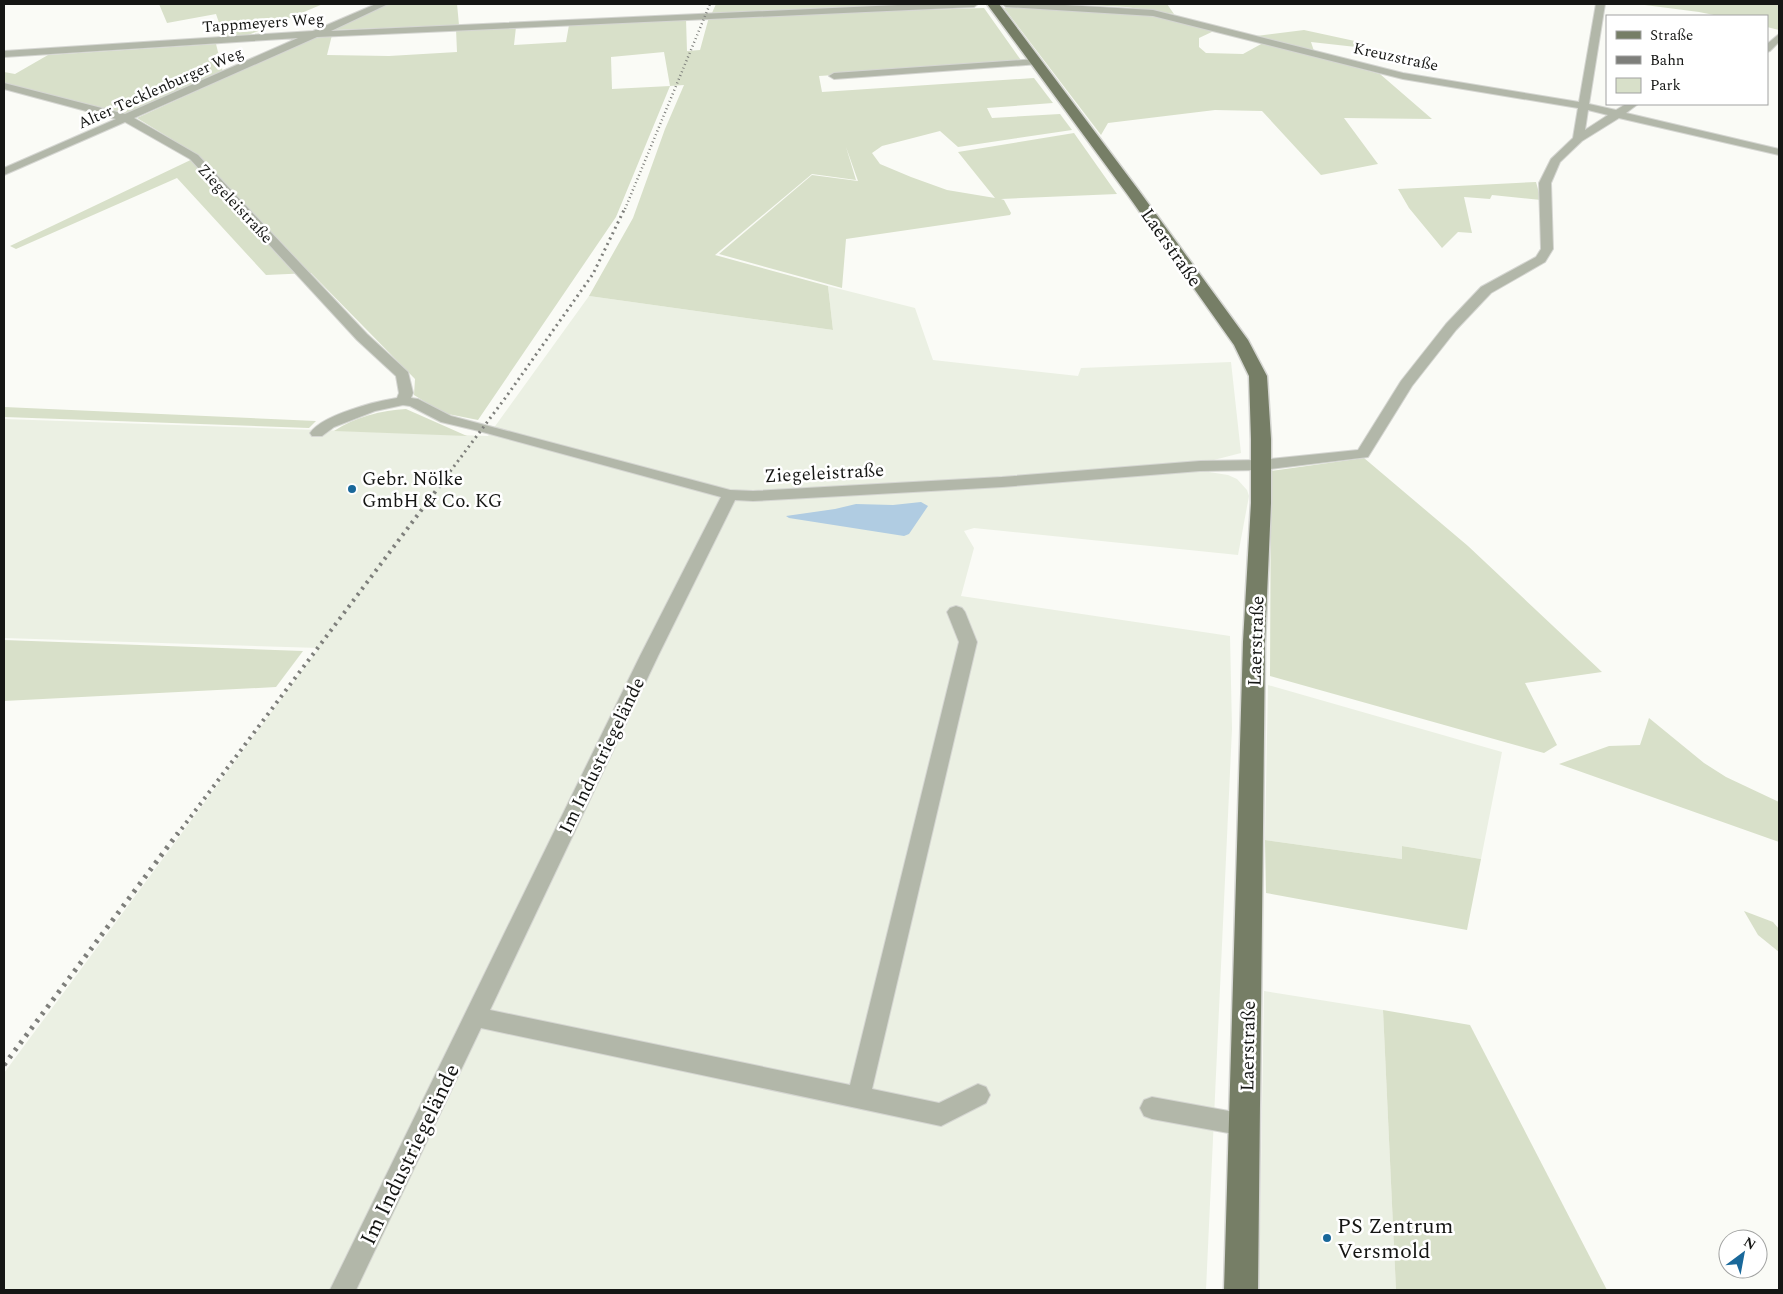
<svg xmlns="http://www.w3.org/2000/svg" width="1783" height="1294" font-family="Spectral,serif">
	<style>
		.built { fill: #ebf0e3 }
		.green { fill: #d8e0c9; fill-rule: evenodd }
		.water { fill: #b0cce2 }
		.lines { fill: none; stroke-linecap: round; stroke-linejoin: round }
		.minor-casing { stroke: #d5d6d2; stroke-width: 2 }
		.major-casing { stroke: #d5d6d2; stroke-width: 3 }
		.minor { fill: #b2b7a9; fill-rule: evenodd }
		.major { fill: #767e66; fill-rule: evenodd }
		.rail-far3 { stroke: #7e7f7b; stroke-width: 2.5; stroke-dasharray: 1 3; stroke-linecap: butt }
		.rail-far2 { stroke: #7e7f7b; stroke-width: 3; stroke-dasharray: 2 4; stroke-linecap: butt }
		.rail-far1 { stroke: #7e7f7b; stroke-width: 4; stroke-dasharray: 2.5 5; stroke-linecap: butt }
		.rail { stroke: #7e7f7b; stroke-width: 5; stroke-dasharray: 3 6; stroke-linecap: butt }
		.poi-dot { fill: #19689a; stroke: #fff; stroke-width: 2 }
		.labels { text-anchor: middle; stroke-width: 5; stroke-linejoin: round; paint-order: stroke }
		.far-street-label { font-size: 16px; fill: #151614; stroke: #fff }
		.street-label { font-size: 19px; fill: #151614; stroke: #fff }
		.poi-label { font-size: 19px; fill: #151614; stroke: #fff; text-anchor: start }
		.near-street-label { font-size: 22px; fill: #151614; stroke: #fff }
		.near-poi-label { font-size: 22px; fill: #151614; stroke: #fff; text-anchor: start }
	</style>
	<rect width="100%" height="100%" fill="#fafbf6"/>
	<!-- built -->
	<g class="built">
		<polygon points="828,286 915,308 933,360 1078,376 1081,368 1231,362 1241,453 1210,461 1209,472 1228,475 1237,479 1247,490 1249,496 1238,555 974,528 964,531 974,548 961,596 1230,636 1232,729 1206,1290 4,1290 4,1073 319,648 4,638 4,419 488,436 589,296 833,330"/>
		<polygon points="1268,685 1502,752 1481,859 1402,846 1402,859 1265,840"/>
		<polygon points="1264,991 1383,1010 1396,1290 1259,1290"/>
	</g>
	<!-- green -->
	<g class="green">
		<polygon points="159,4 323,4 246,36 224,37 216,14 167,23"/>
		<polygon points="387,4 457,4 459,25 334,30 332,28"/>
		<polygon points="716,4 925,4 712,13"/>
		<polygon points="1070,4 1167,4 1174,14 1126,7"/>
		<polygon points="1637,4 1779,4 1779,30 1767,27 1767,16 1719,16 1699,12"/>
		<polygon points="1009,6 1152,16 1216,30 1199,38 1199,47 1206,53 1243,54 1263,43 1380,74 1432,119 1344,118 1378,164 1321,175 1262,111 1215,110 1108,123 1101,135 1004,8"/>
		<path d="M984 8 1023 63 819 76 822 92 1034 78 1053 103 987 108 992 118 1060 114 1072 130 958 147 940 131 882 146 872 153 880 164 911 177 947 190 995 198 958 152 1074 133 1117 194 1001 199 1004 200 1011 213 1010 215 846 239 842 288 719 254 812 175 858 181 846 147 856 180 812 174 715 255 828 286 833 330 589 296 633 218 665 129 684 85 670 86 616 217 478 420 443 413 414 395 415 379 311 273 266 275 177 178 16 249 10 246 199 156 137 118 317 36 332 35 327 55 389 56 457 52 456 29 516 27 514 45 566 42 569 25 686 19 687 51 700 50 709 17ZM664 52 670 86 612 89 611 57Z"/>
		<polygon points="1304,30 1364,43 1365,48 1311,42 1314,51 1256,36"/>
		<polygon points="216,44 223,72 126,116 4,85 4,72 15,74 48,55"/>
		<polygon points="1536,182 1541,200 1492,195 1490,199 1464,197 1472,233 1458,232 1442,248 1409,208 1398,189"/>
		<polygon points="4,407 316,421 309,428 4,417"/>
		<path d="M406 409 467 436 334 431C355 417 382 410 406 409Z"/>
		<polygon points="1364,458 1468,546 1602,672 1525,683 1557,745 1544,753 1270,676 1271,471"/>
		<polygon points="4,640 303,651 276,687 4,701"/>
		<polygon points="1649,718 1704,763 1726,777 1779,802 1779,842 1559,764 1609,746 1640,745"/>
		<polygon points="1265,840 1402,859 1402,846 1481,859 1467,930 1266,893"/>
		<polygon points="1744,911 1773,922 1779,929 1779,952 1758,935"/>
		<polygon points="1383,1010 1470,1025 1607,1290 1396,1290"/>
	</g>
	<!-- water -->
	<polygon class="water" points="921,502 928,506 909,534 904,536 789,518 786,516 835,509 856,504 893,505"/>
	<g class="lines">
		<defs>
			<g id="minor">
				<path d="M376 4H388L331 31 919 4H978L974 7 317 37 134 118 198 155 367 334 408 372 413 393 411 398 418 399 451 416 730 490 753 491 1002 477 1200 461 1261 460 1358 450 1401 381 1446 324 1481 287 1536 257 1541 249 1539 183 1551 159 1573 138 1578 108 1403 79 1153 16 1006 7 1002 4H1047L1153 10 1403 73 1579 102 1596 4H1605L1589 104 1616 110 1626 104H1638L1626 113 1779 149V155L1619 118 1582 141 1560 162 1551 183 1553 249 1545 262 1491 293 1456 330 1412 386 1368 457 1261 470 1200 471 1002 487 753 501 735 500 658 656 490 1010 850 1085 959 642 947 612 950 608 956 606 962 608 965 612 977 642 872 1089 939 1103 978 1084 986 1087 990 1095 986 1103 941 1126 481 1028 356 1290H330L640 656 721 497 479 431 441 422 410 406 403 405 375 411 334 427 322 436H312L310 433C322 415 376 401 397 398L399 393 396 376 357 340 190 159 125 122 4 175V168L116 119 4 89V83L125 114 298 38 4 57V51L313 31ZM1588 110 1608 115 1585 130Z"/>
				<polygon points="1779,34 1779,42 1770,51 1767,52 1767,44"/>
				<polygon points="1036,59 1039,60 1039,64 834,79 829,76 834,73"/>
				<polygon points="1152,1097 1245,1114 1253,1117 1257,1125 1253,1133 1245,1136 1152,1119 1144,1116 1140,1108 1144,1100"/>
			</g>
			<polygon id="major" points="987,4 999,4 1137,188 1248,340 1267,376 1271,439 1271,503 1265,642 1258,1290 1224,1290 1243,642 1251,503 1251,439 1249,376 1234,345 1127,194"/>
		</defs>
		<!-- minor casing -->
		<use href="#minor" class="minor-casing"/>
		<!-- major casing -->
		<use href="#major" class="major-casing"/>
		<!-- minor -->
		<use href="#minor" class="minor"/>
		<!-- major -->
		<use href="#major" class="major"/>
		<!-- rail-far3 -->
		<polyline class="rail-far3" points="625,209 710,4"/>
		<!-- rail-far2 -->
		<polyline class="rail-far2" points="443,481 506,397 593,274 625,208"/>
		<!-- rail-far1 -->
		<polyline class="rail-far1" points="177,835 444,480"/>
		<!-- rail -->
		<polyline class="rail" points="4,1065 178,833"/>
	</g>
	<!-- markers -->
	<g class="poi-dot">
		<circle cx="352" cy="489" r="5"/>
		<circle cx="1327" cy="1238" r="5"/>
	</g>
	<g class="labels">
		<!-- far-street labels -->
		<g class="far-street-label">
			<text transform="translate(263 22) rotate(-4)" y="6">Tappmeyers Weg</text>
			<text transform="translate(1396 56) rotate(12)" y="6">Kreuzstraße</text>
			<text transform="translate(160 87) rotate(-24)" y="6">Alter Tecklenburger Weg</text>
			<text transform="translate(236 203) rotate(47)" y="6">Ziegeleistraße</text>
		</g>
		<!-- street labels -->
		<g class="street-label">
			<text transform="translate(1172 247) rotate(55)" y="7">Laerstraße</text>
			<text transform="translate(824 472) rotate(-3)" y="7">Ziegeleistraße</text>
			<text transform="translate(1255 641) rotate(-88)" y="7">Laerstraße</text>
			<text transform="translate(601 755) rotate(-64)" y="7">Im Industriegelände</text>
			<text transform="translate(1247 1046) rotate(-89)" y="7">Laerstraße</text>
		</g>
		<!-- poi labels -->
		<g class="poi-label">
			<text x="362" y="485">Gebr. Nölke<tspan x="362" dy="22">GmbH &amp; Co. KG</tspan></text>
		</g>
		<!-- near-street labels -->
		<g class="near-street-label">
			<text transform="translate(409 1154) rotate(-64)" y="8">Im Industriegelände</text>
		</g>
		<!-- near-poi labels -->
		<g class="near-poi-label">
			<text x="1337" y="1233">PS Zentrum<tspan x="1337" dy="25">Versmold</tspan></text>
		</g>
	</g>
	<!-- border -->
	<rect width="1783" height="1294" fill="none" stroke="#151614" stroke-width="10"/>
	<!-- legend -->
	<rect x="1606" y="15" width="162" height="90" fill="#ffffff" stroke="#a1a2a1"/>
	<rect x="1616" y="31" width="25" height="8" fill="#767e66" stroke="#a1a2a1"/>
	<text x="1650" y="40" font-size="15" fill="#151614">Straße</text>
	<rect x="1616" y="56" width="25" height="8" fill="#7e7f7b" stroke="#a1a2a1"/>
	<text x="1650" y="65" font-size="15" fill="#151614">Bahn</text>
	<rect x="1616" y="78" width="25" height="15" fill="#d8e0c9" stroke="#a1a2a1"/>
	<text x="1650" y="90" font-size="15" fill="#151614">Park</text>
	<!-- north arrow -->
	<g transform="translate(1743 1254) rotate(32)"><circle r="24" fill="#ffffff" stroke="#a1a2a1"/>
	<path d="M0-4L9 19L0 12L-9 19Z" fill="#19689a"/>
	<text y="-8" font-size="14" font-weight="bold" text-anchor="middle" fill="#151614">N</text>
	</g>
</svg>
